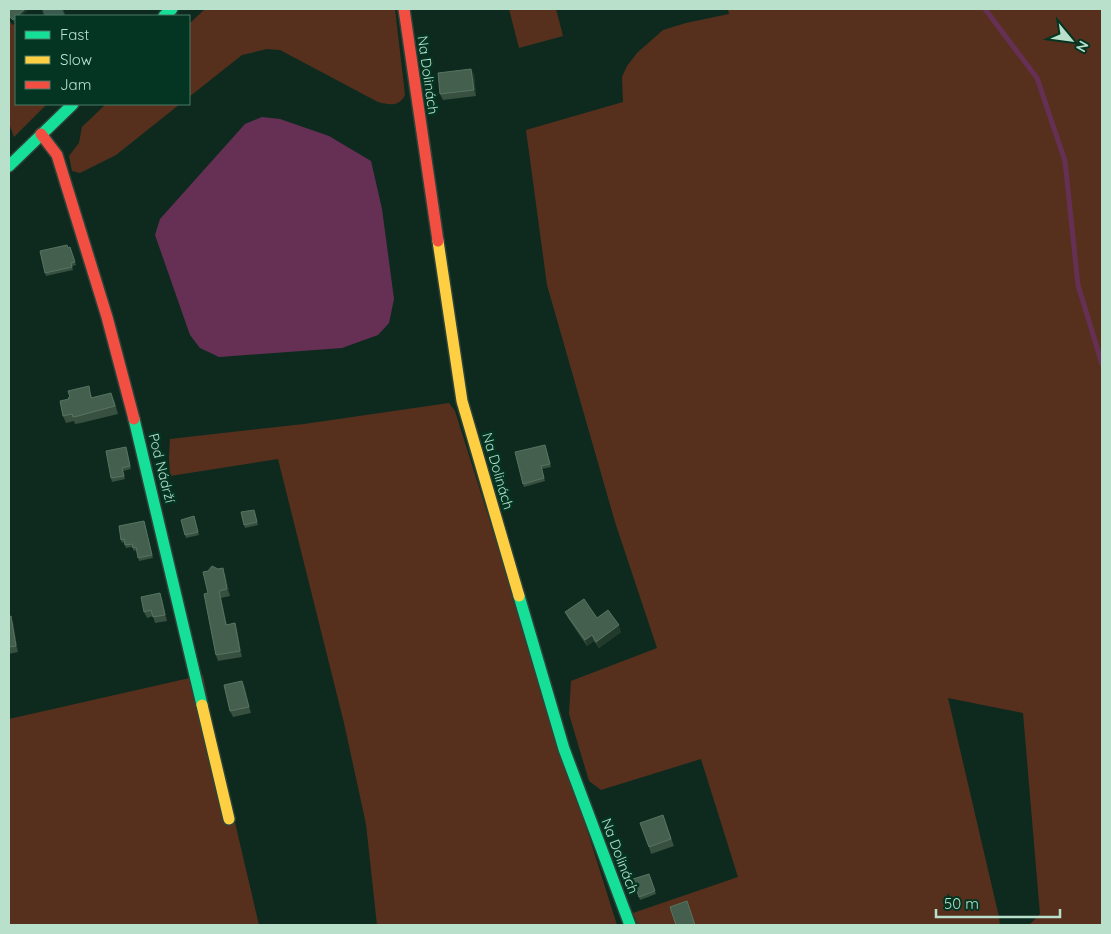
<svg xmlns="http://www.w3.org/2000/svg" width="1111" height="934" font-family="Quicksand,sans-serif">
	<style>
		.green { fill: #57301d }
		.water { fill: #663055 }
		.lines { fill: none; stroke-linecap: round; stroke-linejoin: round }
		.stream { stroke: #663055; stroke-width: 5 }
		.street-casing { stroke: #2e443a; stroke-width: 20 }
		.fast-casing { stroke: #2e443a; stroke-width: 14 }
		.slow-casing { stroke: #2e443a; stroke-width: 14 }
		.jam-casing { stroke: #2e443a; stroke-width: 14 }
		.street { stroke: #3c5b50; stroke-width: 18 }
		.fast { stroke: #16e098; stroke-width: 11 }
		.slow { stroke: #ffcf43; stroke-width: 11 }
		.jam { stroke: #f24e42; stroke-width: 11 }
		.wall { fill: #375040 }
		.shaded-wall { fill: #213a2c }
		.building { fill: #455f4e; stroke: #577462 }
		.labels { text-anchor: middle; stroke-width: 5; stroke-linejoin: round; paint-order: stroke }
		.street-label { font-size: 14px; fill: #b8e0cb; stroke: #033522 }
	</style>
	<rect width="100%" height="100%" fill="#0e2a1f"/>
	<!-- green -->
	<g class="green">
		<path d="M205 9H395L405 95C399 107 390 105 378 102L280 50 267 49 242 55 189 97V24Z"/>
		<polygon points="509,9 556,9 563,36 519,48"/>
		<polygon points="728,9 1102,9 1102,925 1029,925 1040,914 1023,713 948,698 999,917 1000,925 638,925 633,913 738,877 701,759 601,790 589,781 569,714 571,681 657,648 615,522 547,285 526,130 623,102 622,77 627,66 637,53 663,30 686,23 729,14"/>
		<polygon points="9,21 13,25 16,23 16,104 47,104 14,137 9,123"/>
		<polygon points="106,104 180,104 116,155 80,173 72,171 69,156 79,143 82,127"/>
		<polygon points="449,403 455,411 617,925 377,925 366,824 344,723 278,459 170,476 169,458 170,439 304,424"/>
		<polygon points="203,675 218,750 259,925 9,925 9,719"/>
	</g>
	<!-- water -->
	<polygon class="water" points="262,117 280,119 329,136 371,161 382,209 394,299 389,323 378,335 342,348 219,357 200,348 190,335 155,235 160,219 245,124"/>
	<g class="lines">
		<!-- stream -->
		<polyline class="stream" points="985,9 1037,78 1065,161 1078,285 1102,364"/>
		<defs>
			<polyline id="street" points="52,9 55,16"/>
			<g id="fast">
				<polyline points="164,16 172,9"/>
				<polyline points="9,166 73,104"/>
				<polyline points="134,419 202,705"/>
				<polyline points="519,596 564,749 630,925"/>
			</g>
			<g id="slow">
				<polyline points="438,241 462,401 519,596"/>
				<polyline points="202,705 229,819"/>
			</g>
			<g id="jam">
				<polyline points="404,9 438,241"/>
				<polyline points="41,134 57,155 107,317 134,419"/>
			</g>
		</defs>
		<!-- street casing -->
		<use href="#street" class="street-casing"/>
		<!-- fast casing -->
		<use href="#fast" class="fast-casing"/>
		<!-- slow casing -->
		<use href="#slow" class="slow-casing"/>
		<!-- jam casing -->
		<use href="#jam" class="jam-casing"/>
		<!-- street -->
		<use href="#street" class="street"/>
		<!-- fast -->
		<use href="#fast" class="fast"/>
		<!-- slow -->
		<use href="#slow" class="slow"/>
		<!-- jam -->
		<use href="#jam" class="jam"/>
	</g>
	<!-- wall -->
	<g class="wall">
		<polygon points="471,69 474,75 476,96 443,100 440,94"/>
		<polygon points="70,247 76,265 72,266 73,270 46,276 45,273 68,248"/>
		<polygon points="91,394 92,397 114,400 118,414 81,423 75,424 74,421 66,423 63,416 69,399"/>
		<polygon points="546,448 551,467 542,469 545,481 524,487 523,484"/>
		<polygon points="127,450 131,469 123,471 125,479 112,482 111,478"/>
		<polygon points="255,513 258,525 245,528 244,525"/>
		<polygon points="194,516 199,535 186,538 185,535"/>
		<polygon points="144,521 153,558 139,561 137,550 134,551 132,547 126,548 124,542 122,543 121,540"/>
		<polygon points="208,571 225,574 230,596 221,598 227,625 235,623 237,630 242,657 218,661 216,655 208,593"/>
		<polygon points="160,593 162,599 167,621 155,623 153,616 147,618 144,612"/>
		<polygon points="565,612 597,618 621,632 599,648 594,641 587,646 568,618"/>
		<polygon points="9,617 13,623 18,652 9,654"/>
		<polygon points="242,681 251,713 233,717 230,711"/>
		<polygon points="663,815 674,846 651,854 649,847"/>
		<polygon points="649,874 656,894 640,900 633,879"/>
	</g>
	<!-- shaded-wall -->
	<g class="shaded-wall">
		<polygon points="25,9 29,9 21,16 17,16"/>
		<polygon points="16,17 16,21 14,23 13,20"/>
		<polygon points="471,69 474,75 476,96 474,90"/>
		<polygon points="223,568 225,574 230,596 227,589"/>
		<polygon points="219,591 221,598 228,631 226,625"/>
		<polygon points="160,593 162,599 167,621 165,615"/>
		<polygon points="11,616 13,623 18,652 16,646"/>
		<polygon points="235,623 237,630 242,657 240,651"/>
		<polygon points="619,625 621,632 599,648 596,642"/>
		<polygon points="592,635 594,641 587,646 585,640"/>
		<polygon points="242,681 245,687 251,713 249,707"/>
	</g>
	<!-- building -->
	<g class="building">
		<polygon points="9,9 25,9 13,20 9,16"/>
		<polygon points="471,69 474,90 440,94 438,73"/>
		<polygon points="67,245 68,248 70,247 75,262 71,263 72,267 45,273 40,251"/>
		<polygon points="89,386 91,398 111,393 115,406 78,416 73,417 72,414 63,416 60,401 69,399 68,398 70,397 68,391"/>
		<polygon points="545,445 550,464 541,466 544,478 523,484 515,452"/>
		<polygon points="126,447 130,466 122,468 124,476 111,478 106,451"/>
		<polygon points="254,510 257,522 244,525 241,512"/>
		<polygon points="194,516 198,532 185,535 181,520"/>
		<polygon points="144,521 152,555 138,558 136,547 133,548 132,544 125,545 124,539 121,540 119,526"/>
		<polygon points="212,566 218,569 223,568 227,589 219,591 226,625 235,623 240,651 216,655 204,594 208,593 203,572 208,571"/>
		<polygon points="160,593 165,615 153,617 151,610 144,612 141,597"/>
		<polygon points="584,599 597,618 608,610 619,625 596,642 592,635 585,640 565,612"/>
		<polygon points="11,616 16,646 9,647 9,617"/>
		<polygon points="242,681 249,707 230,711 224,685"/>
		<polygon points="663,815 671,839 649,847 640,823"/>
		<polygon points="649,874 655,891 639,897 633,879"/>
		<polygon points="687,901 695,925 676,925 670,907"/>
	</g>
	<g class="labels">
		<!-- street labels -->
		<g class="street-label">
			<text transform="translate(428 75) rotate(82)" y="5">Na Dolinách</text>
			<text transform="translate(162 468) rotate(76)" y="5">Pod Nádrží</text>
			<text transform="translate(498 471) rotate(74)" y="5">Na Dolinách</text>
			<text transform="translate(620 856) rotate(69)" y="5">Na Dolinách</text>
		</g>
	</g>
	<!-- border -->
	<rect width="1111" height="934" fill="none" stroke="#b8e0cb" stroke-width="20"/>
	<!-- legend -->
	<rect x="15" y="15" width="175" height="90" fill="#033522" stroke="#4b7966"/>
	<rect x="25" y="31" width="25" height="8" fill="#16e098" stroke="#4b7966"/>
	<text x="60" y="40" font-size="15" fill="#b8e0cb">Fast</text>
	<rect x="25" y="56" width="25" height="8" fill="#ffcf43" stroke="#4b7966"/>
	<text x="60" y="65" font-size="15" fill="#b8e0cb">Slow</text>
	<rect x="25" y="81" width="25" height="8" fill="#f24e42" stroke="#4b7966"/>
	<text x="60" y="90" font-size="15" fill="#b8e0cb">Jam</text>
	<!-- north arrow -->
	<g transform="translate(1071 40) rotate(119)" stroke="#033522" stroke-width="4" paint-order="stroke">
	<path d="M0-4L9 19L0 12L-9 19Z" fill="#b8e0cb"/>
	<text y="-8" font-size="14" font-weight="bold" text-anchor="middle" fill="#b8e0cb">N</text>
	</g>
	<!-- scale -->
	<path d="M936 909v8h124v-8" fill="none" stroke="#b8e0cb" stroke-width="2.5"/>
	<text x="944" y="909" font-size="15" fill="#b8e0cb" stroke="#033522" stroke-width="4" paint-order="stroke">50 m</text>
</svg>
